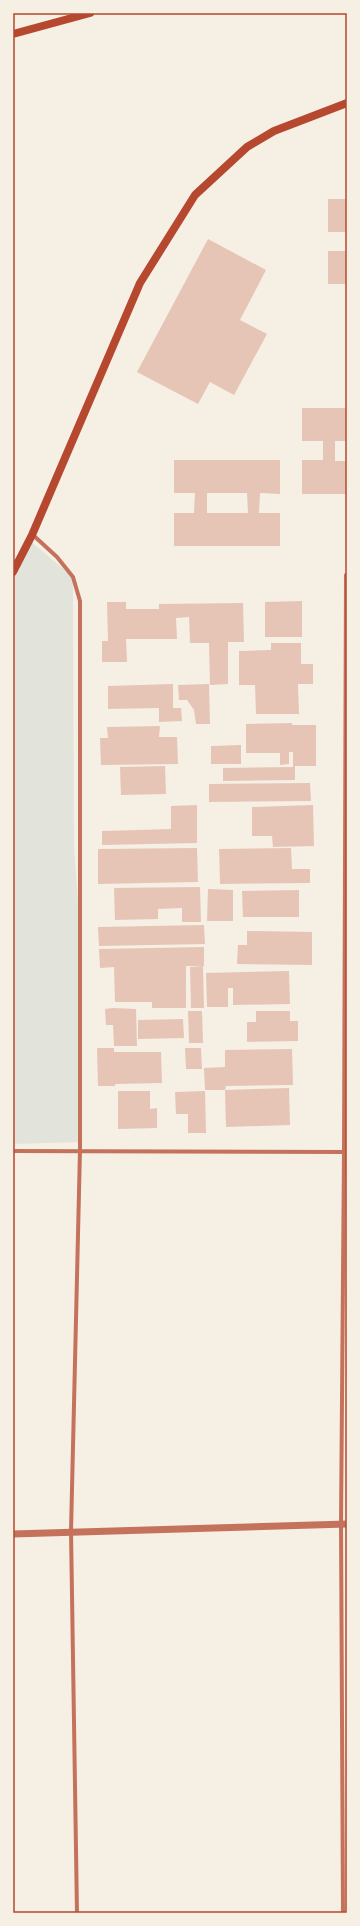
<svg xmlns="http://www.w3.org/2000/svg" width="360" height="1926" font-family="'DejaVu Sans',sans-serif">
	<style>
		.green { fill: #e2e4dc }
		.building { fill: #e6c5b7; fill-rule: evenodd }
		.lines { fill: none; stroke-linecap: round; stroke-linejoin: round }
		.minor { stroke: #c5725c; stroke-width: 4 }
		.tertiary { stroke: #c5725c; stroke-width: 7 }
		.secondary { stroke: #b5482f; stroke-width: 8 }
		.neatline { fill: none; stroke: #b5482f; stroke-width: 1.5 }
	</style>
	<rect width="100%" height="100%" fill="#f6efe4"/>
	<!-- green -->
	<polygon class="green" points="29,540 73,577 74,847 80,929 80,1142 13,1144 13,575"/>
	<!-- building -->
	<g class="building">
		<rect x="328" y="199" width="19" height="33"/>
		<polygon points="208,239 266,270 240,320 267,334 234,395 210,382 198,404 137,372"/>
		<rect x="328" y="251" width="19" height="33"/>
		<polygon points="302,408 347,408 347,441 335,441 335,461 347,461 347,494 302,494 302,460 323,460 323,441 302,441"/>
		<path d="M174 460H280V494L260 493 259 513H280V546H174V513H194L195 493H174ZM207 493H247L248 513H207Z"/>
		<polygon points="302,601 302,637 265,637 265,602"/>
		<polygon points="107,602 126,602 126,609 159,609 159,604 243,603 244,642 228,642 228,684 210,685 209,643 190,643 189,617 176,618 177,639 126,639 127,662 102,662 102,641 108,641"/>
		<polygon points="271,643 301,643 301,664 313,664 313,684 298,684 299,714 256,714 255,685 239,685 239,651 271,650"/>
		<polygon points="173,684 173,708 181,708 182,721 159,722 159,708 108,709 108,686"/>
		<polygon points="209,684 210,724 196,724 194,710 187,700 179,700 178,685"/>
		<polygon points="292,723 292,725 316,725 316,766 295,766 295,780 223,781 223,768 293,767 293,752 289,752 289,764 280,765 280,753 246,753 246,724"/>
		<polygon points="160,726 159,737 177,737 178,764 101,765 100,738 108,738 107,727"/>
		<polygon points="241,745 241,764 211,764 211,746"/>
		<polygon points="165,766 166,794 121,795 120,767"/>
		<polygon points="310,783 311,801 209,802 209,784"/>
		<polygon points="197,805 197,843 102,845 102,831 171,829 171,806"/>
		<polygon points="313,805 314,846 273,847 272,836 252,836 252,807"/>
		<polygon points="197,848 198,882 98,884 98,849"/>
		<polygon points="291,848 292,869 310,869 310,883 220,884 219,849"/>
		<polygon points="200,887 201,922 182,922 182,908 158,909 158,919 115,920 114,888"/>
		<polygon points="208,889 233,890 233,921 207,921"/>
		<polygon points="299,890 299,917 243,917 242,891"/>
		<polygon points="204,925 205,944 99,946 98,927"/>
		<polygon points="247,931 312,932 312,965 237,964 238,945 247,945"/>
		<polygon points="204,947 204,966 186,966 186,1008 152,1008 152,1002 115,1002 114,967 100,968 99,949"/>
		<polygon points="203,966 204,1008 191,1008 190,967"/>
		<polygon points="289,971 290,1004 233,1005 233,988 228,988 228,1007 207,1007 206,973"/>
		<polygon points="113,1008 136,1009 137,1046 114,1046 113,1025 106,1025 105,1009"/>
		<polygon points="188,1011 202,1011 203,1043 189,1043"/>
		<polygon points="256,1011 290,1011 290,1021 298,1021 298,1041 247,1042 247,1022 256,1022"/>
		<polygon points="183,1019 184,1038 138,1039 138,1020"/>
		<polygon points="97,1048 114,1048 114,1052 161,1052 162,1083 115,1084 115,1086 98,1086"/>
		<polygon points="185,1048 201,1048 202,1069 186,1069"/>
		<polygon points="292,1049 293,1085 226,1086 225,1090 289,1088 290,1125 226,1127 225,1090 205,1090 204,1068 225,1067 225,1050"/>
		<polygon points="118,1091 150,1091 150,1109 157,1108 157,1128 118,1129"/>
		<polygon points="205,1091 206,1133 188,1133 188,1114 176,1114 175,1092"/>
	</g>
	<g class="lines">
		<!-- minor -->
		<g class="minor">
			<polyline points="33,535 57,557 73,577 80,601 80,1150 71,1531 77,1913"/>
			<polyline points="13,1151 347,1152"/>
			<polyline points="343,1913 341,1524 344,1152 346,575"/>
		</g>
		<!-- tertiary -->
		<polyline class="tertiary" points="13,1534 347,1524"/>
		<!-- secondary -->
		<g class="secondary">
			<polyline points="13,34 90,13"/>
			<polyline points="13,572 32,535 140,283 195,195 247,147 274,131 347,103"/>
		</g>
	</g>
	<!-- border -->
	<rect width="360" height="1926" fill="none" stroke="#f6efe4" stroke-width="28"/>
	<rect x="14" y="14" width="332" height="1898" class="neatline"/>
</svg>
